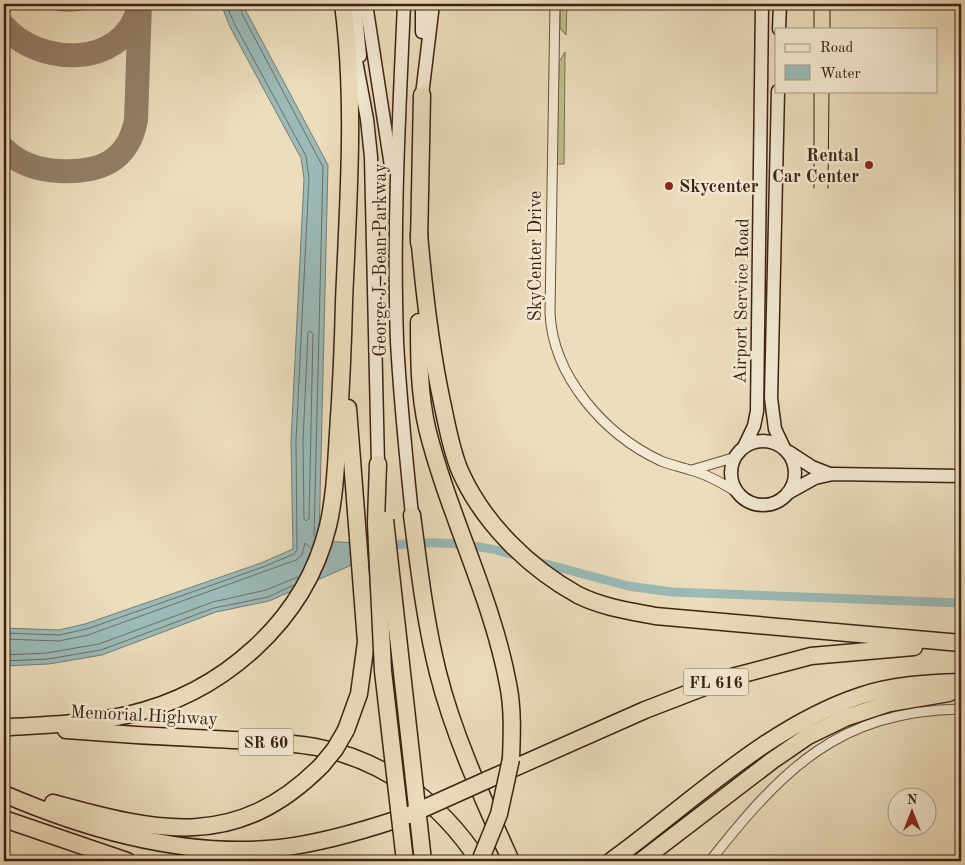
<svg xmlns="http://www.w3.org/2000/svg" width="965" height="865" font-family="'Old Standard TT',serif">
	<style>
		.green { fill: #bdbf8d; stroke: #7c7050 }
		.water { fill: #9bbab8; stroke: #757d76 }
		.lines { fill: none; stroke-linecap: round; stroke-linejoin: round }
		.shore { stroke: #6c6e66; stroke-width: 1 }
		.canal { stroke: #9bbab8; stroke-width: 9 }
		.taxiway { stroke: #947f68; stroke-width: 24 }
		.street-casing { stroke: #68503d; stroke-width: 11 }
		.secondary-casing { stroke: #3c2113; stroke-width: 15 }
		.highway-casing { stroke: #3c2113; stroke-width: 19 }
		.street { stroke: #f3e9d3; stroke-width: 9 }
		.secondary { stroke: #f3e9d3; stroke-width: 12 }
		.highway { stroke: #ecddbc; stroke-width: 16 }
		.tram { stroke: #3c2113; stroke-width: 1 }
		.highway-bridge-casing { stroke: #3c2113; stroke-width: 19; stroke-linecap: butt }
		.highway-bridge { stroke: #ecddbc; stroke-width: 16 }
		.poi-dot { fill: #8f2418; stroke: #f3e9d3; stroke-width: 2 }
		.labels { text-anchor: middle; stroke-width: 5; stroke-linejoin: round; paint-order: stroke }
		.shield { fill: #f3e9d3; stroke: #735d4d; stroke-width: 1 }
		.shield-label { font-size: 16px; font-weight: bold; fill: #3c2113 }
		.poi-label { font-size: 18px; font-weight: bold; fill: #3c2113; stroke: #f3e9d3; text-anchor: end }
		.street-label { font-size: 18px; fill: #3c2113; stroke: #f3e9d3 }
	</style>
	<rect width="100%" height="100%" fill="#ecddbc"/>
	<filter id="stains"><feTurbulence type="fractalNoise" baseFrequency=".004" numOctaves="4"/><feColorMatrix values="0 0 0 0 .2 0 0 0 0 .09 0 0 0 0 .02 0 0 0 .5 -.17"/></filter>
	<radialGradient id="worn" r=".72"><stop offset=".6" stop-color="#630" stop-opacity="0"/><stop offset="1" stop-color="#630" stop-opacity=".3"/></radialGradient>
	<!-- green -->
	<g class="green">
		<path d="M43 4H96C82 13 57 14 43 4Z"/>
		<polygon points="560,4 567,4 566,35 560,28"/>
		<polygon points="565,52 565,53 564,164 557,164 557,152 559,62"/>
	</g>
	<!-- water -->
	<polygon class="water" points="221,4 246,4 246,11 328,165 319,541 359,543 354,564 269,601 216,612 102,655 49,664 4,666 4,628 59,630 85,624 261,563 293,549 291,441 304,179 301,158 230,27"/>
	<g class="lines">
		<!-- shore -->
		<g class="shore">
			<polyline points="241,4 242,14 323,167 314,537"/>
			<polygon points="310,331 313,334 309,519 306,521 304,519 303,441 308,333"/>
			<polyline points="4,633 59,635 87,629 263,567 294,554 297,550 296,441 309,178 306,156 235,25 226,4"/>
			<polyline points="4,639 59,641 88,635 296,560 302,555 305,543 311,548"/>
			<polyline points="4,655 47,653 99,644 213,602 266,590 298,577"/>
			<polyline points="4,661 48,659 101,650 214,608 268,597 294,585"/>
		</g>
		<!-- canal -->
		<g class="canal">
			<path d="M356 550C415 541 460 538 518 556"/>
			<polyline points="535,561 628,586 672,592 961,603"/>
		</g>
		<!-- taxiway -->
		<g class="taxiway">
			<path d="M4 26C38 66 121 69 138 10"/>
			<path d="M4 149C19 164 39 170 59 171 99 173 128 162 136 120L140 4"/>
		</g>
		<defs>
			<g id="street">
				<path d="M555 4 550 313C553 377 605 435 661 461 671 465 681 467 690 470 707 474 724 484 738 493"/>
				<polyline points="692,470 736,457"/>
				<path d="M710 861C782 770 838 711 961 709"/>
			</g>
			<g id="secondary">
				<polyline points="355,4 360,56"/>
				<polyline points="366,4 391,166"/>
				<path d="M404 4C399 116 393 228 397 341 400 399 406 457 412 515"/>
				<polyline points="779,29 780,4"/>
				<polyline points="422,32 422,4"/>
				<polyline points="353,45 367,119 371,157 378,464"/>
				<polyline points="778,91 771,398 775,429 784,448"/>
				<polyline points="422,95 433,4"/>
				<circle cx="763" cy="473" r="32"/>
				<polyline points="744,447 754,426 757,411 762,4"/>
				<polyline points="789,452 812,467 830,474"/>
				<polyline points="788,493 815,478 833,474 961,476"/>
			</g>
			<g id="highway">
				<path d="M419 234C424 291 430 346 442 402 447 425 451 450 460 471 483 523 529 568 578 595 602 607 629 611 655 616L961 643"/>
				<polyline points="419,243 422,95"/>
				<path d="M419 322C419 357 419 393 427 428 448 514 492 597 508 684 513 708 512 734 511 759"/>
				<path d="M412 515C419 568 425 621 438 673 454 737 484 801 511 861"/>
				<polyline points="376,522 378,464"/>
				<path d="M11 727C49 725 90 723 127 715 221 694 305 622 328 526 335 496 336 464 338 433 341 390 343 346 344 302 348 203 356 103 343 4"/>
				<path d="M66 730C115 734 164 737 214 739 248 741 283 741 316 747 385 760 441 803 479 861"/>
				<polyline points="346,730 359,694 366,642 348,408"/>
				<polyline points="487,780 645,710 728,678 811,656 914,647"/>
				<path d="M4 794C90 831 186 858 280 848 321 843 359 832 398 819"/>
				<path d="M53 803C158 832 237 851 322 765"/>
				<polyline points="4,819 127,861"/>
				<path d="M611 861C690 804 767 727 860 696 892 685 927 683 961 682"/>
				<polyline points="641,861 773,760 808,736 845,718 890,703 949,693"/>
			</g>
		</defs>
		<!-- street casing -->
		<use href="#street" class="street-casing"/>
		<!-- secondary casing -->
		<use href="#secondary" class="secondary-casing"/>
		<!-- highway casing -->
		<use href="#highway" class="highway-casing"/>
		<!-- street -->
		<use href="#street" class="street"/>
		<!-- secondary -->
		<use href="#secondary" class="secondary"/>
		<!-- highway -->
		<use href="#highway" class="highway"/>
		<!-- tram -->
		<g class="tram">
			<polyline points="814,29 814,4"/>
			<polyline points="830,29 830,4"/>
			<polyline points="814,188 814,91"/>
			<polyline points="828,188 829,91"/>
		</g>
		<defs>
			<g id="highway-bridge">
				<polyline points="385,520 423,861"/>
				<polyline points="376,524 383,671 405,861"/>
				<polyline points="322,765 335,749 346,730"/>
				<polyline points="409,815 487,780"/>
				<polyline points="480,861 499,814 511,759"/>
			</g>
		</defs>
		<!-- highway-bridge casing -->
		<use href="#highway-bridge" class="highway-bridge-casing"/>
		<!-- highway-bridge -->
		<use href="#highway-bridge" class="highway-bridge"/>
	</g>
	<!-- markers -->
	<g class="poi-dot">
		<circle cx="869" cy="165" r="5"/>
		<circle cx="669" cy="186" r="5"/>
	</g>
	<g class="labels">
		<!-- shield labels -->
		<g class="shield">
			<rect x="683.5" y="668.5" width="65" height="27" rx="4"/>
			<rect x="238.5" y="728.5" width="55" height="27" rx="4"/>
		</g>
		<g class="shield-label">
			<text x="716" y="688">FL 616</text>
			<text x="266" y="748">SR 60</text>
		</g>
		<!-- poi labels -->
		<g class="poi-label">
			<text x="859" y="161">Rental<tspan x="859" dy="21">Car Center</tspan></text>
			<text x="679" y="192" text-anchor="start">Skycenter</text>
		</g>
		<!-- street labels -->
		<g class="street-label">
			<text transform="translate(535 256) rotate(-90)" y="6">SkyCenter Drive</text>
			<text transform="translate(380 260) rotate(-90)" y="6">George J. Bean Parkway</text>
			<text transform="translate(741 301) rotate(-89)" y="6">Airport Service Road</text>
			<text transform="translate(144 715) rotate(3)" y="6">Memorial Highway</text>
		</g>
	</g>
	<!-- margin -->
	<rect width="965" height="865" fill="none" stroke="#ecddbc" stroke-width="20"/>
	<rect x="5" y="5" width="955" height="855" fill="none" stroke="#3c2113" stroke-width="2.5"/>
	<rect x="10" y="10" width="945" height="845" fill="none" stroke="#3c2113"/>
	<!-- legend -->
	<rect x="775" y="28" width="162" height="65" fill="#f3e9d3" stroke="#aa9986"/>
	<rect x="785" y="44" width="25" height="8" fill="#f3e9d3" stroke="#aa9986"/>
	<text x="820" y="52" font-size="15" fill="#3c2113">Road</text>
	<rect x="785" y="65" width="25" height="15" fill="#9bbab8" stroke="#aa9986"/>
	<text x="820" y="78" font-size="15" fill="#3c2113">Water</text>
	<!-- north arrow -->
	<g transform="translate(912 812)"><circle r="24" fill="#f3e9d3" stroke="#aa9986"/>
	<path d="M0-4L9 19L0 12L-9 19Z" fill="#8f2418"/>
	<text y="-8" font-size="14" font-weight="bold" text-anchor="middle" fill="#3c2113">N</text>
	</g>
	<rect width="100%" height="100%" filter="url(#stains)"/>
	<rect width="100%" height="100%" fill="url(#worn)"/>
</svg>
